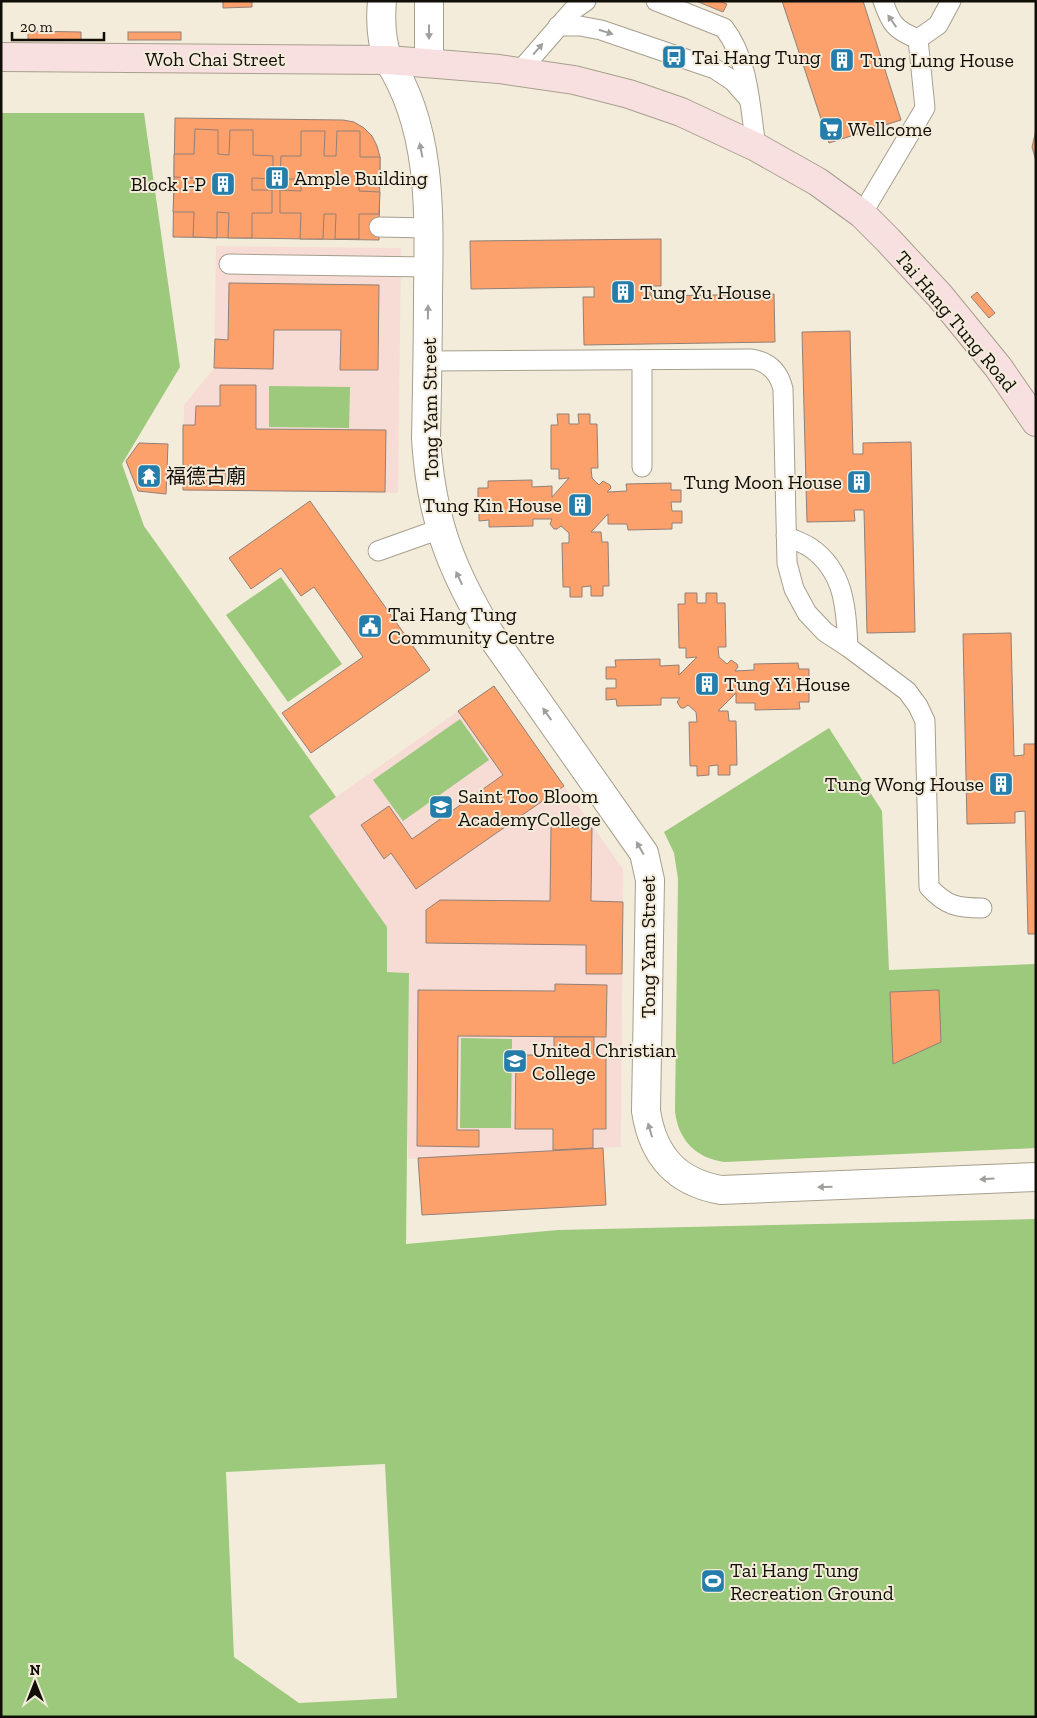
<svg xmlns="http://www.w3.org/2000/svg" width="1037" height="1718" font-family="'Zilla Slab','Noto Sans TC',serif">
	<style>
		.education { fill: #f6dcd5 }
		.green { fill: #9cc97c; fill-rule: evenodd }
		.building { fill: #fca06c; stroke: #928077 }
		.lines { fill: none; stroke-linecap: round; stroke-linejoin: round }
		.service-casing { stroke: #a79f8e; stroke-width: 21 }
		.minor-casing { stroke: #a79f8e; stroke-width: 30 }
		.tertiary-casing { stroke: #a79f8e; stroke-width: 30 }
		.secondary-casing { stroke: #a79f8e; stroke-width: 30 }
		.service { stroke: #fff; stroke-width: 19 }
		.minor { stroke: #fff; stroke-width: 28 }
		.tertiary { stroke: #fff; stroke-width: 28 }
		.secondary { stroke: #f9e0e0; stroke-width: 28 }
		.oneway { fill: #a09f9c }
		.labels { text-anchor: middle; stroke-width: 4; stroke-linejoin: round; paint-order: stroke }
		.poi-label { font-size: 20px; fill: #110e08; stroke: #f4ecda; text-anchor: start }
		.street-label { font-size: 20px; fill: #110e08; stroke: #f4ecda }
	</style>
	<rect width="100%" height="100%" fill="#f4ecda"/>
	<!-- education -->
	<g class="education">
		<polygon points="216,246 401,248 398,493 183,490 184,405 214,368"/>
		<polygon points="494,686 623,869 621,1147 408,1159 409,973 387,972 387,927 309,816"/>
	</g>
	<!-- green -->
	<g class="green">
		<path d="M1 113H144L180 367 122 464 144 526 336 797 309 816 387 927V972L409 973 406 1244 558 1230 1036 1219V1717H1ZM385 1464 397 1698 299 1703 234 1657 226 1472Z"/>
		<polygon points="269,386 350,387 349,428 269,427"/>
		<polygon points="281,577 342,664 288,702 226,615"/>
		<polygon points="460,719 489,760 403,821 373,780"/>
		<path d="M829 728 882 811 889 970 1036 964V1148L724 1162C696 1158 678 1140 675 1111L678 879 674 853 664 832Z"/>
		<polygon points="461,1038 512,1039 511,1128 460,1128"/>
	</g>
	<!-- building -->
	<g class="building">
		<polygon points="223,1 252,1 252,7 223,8"/>
		<polygon points="696,1 719,1 727,4 723,12"/>
		<polygon points="782,1 863,1 901,120 829,143"/>
		<polygon points="28,31 81,32 81,40 28,40"/>
		<rect x="128" y="32" width="53" height="8"/>
		<polygon points="175,118 343,120 354,122 364,128 372,136 377,146 380,157 379,240 173,237"/>
		<polygon points="195,129 218,130 218,154 229,155 230,130 253,130 253,155 273,156 273,179 252,178 252,190 272,190 272,213 252,213 252,238 228,238 229,213 217,212 217,238 193,237 194,212 173,212 174,189 194,189 194,178 174,177 174,154 194,154"/>
		<polygon points="1036,130 1036,161 1032,147"/>
		<polygon points="301,131 325,131 324,156 336,156 337,131 360,131 360,157 380,157 380,180 359,180 359,191 380,192 379,214 359,214 359,239 335,239 336,214 324,214 323,239 300,239 301,213 280,213 280,190 301,191 301,179 280,179 281,156 301,156"/>
		<polygon points="661,239 661,286 651,286 651,296 774,294 775,342 584,345 583,297 594,297 594,287 471,289 470,241"/>
		<polygon points="229,283 379,285 378,370 340,370 341,330 274,330 273,369 214,368 215,339 228,340"/>
		<polygon points="977,292 995,313 989,318 971,297"/>
		<polygon points="850,331 853,454 863,454 863,443 911,442 915,632 867,633 864,510 854,510 855,521 807,522 802,332"/>
		<polygon points="220,385 256,385 256,429 386,430 385,492 183,490 183,425 195,425 196,406 220,406"/>
		<polygon points="557,414 569,414 569,424 579,424 578,414 590,414 590,424 597,424 598,468 591,468 592,478 599,485 603,481 610,485 611,488 607,492 627,491 626,484 671,483 671,490 681,490 681,502 671,502 672,511 682,511 682,523 672,523 672,529 628,530 627,524 608,524 608,514 591,532 601,532 602,542 608,542 609,586 603,586 603,596 591,596 591,586 582,587 582,597 570,597 570,587 563,587 562,543 569,543 569,533 561,526 557,529 554,529 550,524 552,519 533,519 533,526 489,527 489,520 479,521 479,509 489,509 488,500 478,500 478,488 488,488 488,481 532,480 532,487 552,486 552,497 569,478 559,479 559,469 551,469 551,425 558,425"/>
		<polygon points="139,443 168,444 166,494 138,491 126,461"/>
		<polygon points="310,501 430,670 311,753 282,713 363,657 314,587 301,596 281,568 251,589 229,558"/>
		<polygon points="685,593 697,593 697,603 706,603 706,593 717,593 717,603 725,603 726,647 718,647 719,657 727,664 731,660 737,664 738,667 735,671 754,670 754,664 798,663 799,669 809,669 809,681 799,681 799,690 809,690 809,702 799,702 800,709 755,710 755,703 736,703 736,693 718,711 728,711 729,721 736,721 737,765 730,765 730,775 718,775 718,765 709,766 709,775 697,776 697,766 690,766 689,722 697,722 696,712 688,705 684,708 681,708 677,702 680,698 661,698 661,705 617,706 616,699 606,700 606,688 616,688 616,679 606,679 606,667 616,667 615,660 660,659 660,666 679,665 679,675 697,657 686,658 686,648 679,648 678,604 685,604"/>
		<polygon points="1011,633 1014,756 1024,755 1024,744 1036,744 1036,934 1028,934 1025,811 1015,812 1015,823 967,824 963,634"/>
		<polygon points="494,686 564,786 416,889 391,853 384,859 361,825 389,806 412,839 503,775 458,711"/>
		<polygon points="551,827 592,828 591,901 623,902 622,974 586,974 586,945 426,943 426,910 440,900 550,901"/>
		<polygon points="555,984 607,985 606,1037 458,1036 457,1130 479,1130 479,1147 417,1146 418,990 555,991"/>
		<polygon points="939,990 941,1042 893,1064 890,992"/>
		<polygon points="554,1037 594,1037 594,1055 606,1055 606,1129 593,1129 593,1148 553,1150 553,1129 515,1129 516,1055 554,1055"/>
		<polygon points="603,1148 606,1205 422,1215 418,1158"/>
	</g>
	<g class="lines">
		<defs>
			<g id="service">
				<path d="M656 1 724 28C749 60 750 107 756 147"/>
				<path d="M883 1C891 24 895 30 918 39L938 25 951 1"/>
				<polyline points="558,26 580,26 601,30 715,69 733,81 749,99"/>
				<polyline points="519,72 573,10 586,1"/>
				<polyline points="862,214 925,108 918,39"/>
				<polyline points="379,227 429,228"/>
				<polyline points="229,264 428,267"/>
				<polyline points="642,360 642,467"/>
				<path d="M427 361 752 359C769 362 779 372 783 389L787 563 794 589 807 613 825 632 848 647 907 691 918 706 925 721 929 887C946 906 958 908 982 908"/>
				<path d="M786 536C794 540 804 543 811 548 845 572 846 609 848 647"/>
				<polyline points="378,551 440,529"/>
			</g>
			<path id="minor" d="M388 60C433 129 429 215 428 295 428 343 427 391 426 439 431 517 450 568 490 634L644 853 650 880 646 1111C653 1156 676 1182 721 1190L1036 1177"/>
			<g id="tertiary">
				<path d="M382 1C380 22 381 40 388 60"/>
				<polyline points="429,1 429,62"/>
			</g>
			<polyline id="secondary" points="1,57 388,60 499,69 574,80 629,94 681,112 756,147 818,182 862,214 888,240 940,296 998,367 1036,422"/>
		</defs>
		<!-- service casing -->
		<use href="#service" class="service-casing"/>
		<!-- minor casing -->
		<use href="#minor" class="minor-casing"/>
		<!-- tertiary casing -->
		<use href="#tertiary" class="tertiary-casing"/>
		<!-- secondary casing -->
		<use href="#secondary" class="secondary-casing"/>
		<!-- service -->
		<use href="#service" class="service"/>
		<!-- minor -->
		<use href="#minor" class="minor"/>
		<!-- tertiary -->
		<use href="#tertiary" class="tertiary"/>
		<!-- secondary -->
		<use href="#secondary" class="secondary"/>
	</g>
	<!-- one-way arrows -->
	<defs><path id="oneway-solid" d="M-6-.8H1V-3.2L6.5 0L1 3.2V.8H-6Z" transform="scale(1.25)"/></defs>
	<g class="oneway">
		<use href="#oneway-solid" transform="translate(892 21) rotate(-125)"/>
		<use href="#oneway-solid" transform="translate(429 32) rotate(90)"/>
		<use href="#oneway-solid" transform="translate(606 32) rotate(17)"/>
		<use href="#oneway-solid" transform="translate(538 49) rotate(-49)"/>
		<use href="#oneway-solid" transform="translate(421 150) rotate(-101)"/>
		<use href="#oneway-solid" transform="translate(428 312) rotate(-89)"/>
		<use href="#oneway-solid" transform="translate(459 578) rotate(-115)"/>
		<use href="#oneway-solid" transform="translate(547 714) rotate(-125)"/>
		<use href="#oneway-solid" transform="translate(640 848) rotate(-120)"/>
		<use href="#oneway-solid" transform="translate(650 1130) rotate(-106)"/>
		<use href="#oneway-solid" transform="translate(987 1179) rotate(177)"/>
		<use href="#oneway-solid" transform="translate(825 1187) rotate(178)"/>
	</g>
	<!-- icons -->
	<defs>
		<symbol id="bus-square" viewBox="-11 -11 22 22"><rect x="-9" y="-9" width="18" height="18" rx="4" fill="#247dab" stroke="#f4ecda"/><path d="M-5-6H5V4H4V6H2V4H-2V6H-4V4H-5ZM-3.5-4V0h7V-4ZM-3.5 1.2v1.5H-2V1.2ZM2 1.2v1.5H3.5V1.2Z" fill="#fff"/></symbol>
		<symbol id="building-square" viewBox="-11 -11 22 22"><rect x="-9" y="-9" width="18" height="18" rx="4" fill="#247dab" stroke="#f4ecda"/><path d="M-4-6H4V6H1V3H-1V6H-4ZM-2.5-4.3h1.7v1.8h-1.7ZM.8-4.3h1.7v1.8H.8ZM-2.5-1h1.7V.8h-1.7ZM.8-1h1.7V.8H.8Z" fill="#fff"/></symbol>
		<symbol id="supermarket-square" viewBox="-11 -11 22 22"><rect x="-9" y="-9" width="18" height="18" rx="4" fill="#247dab" stroke="#f4ecda"/><path d="M-6-5.5h2.5l.6 2H6L4.5 2H-2.5L-4.4-4H-6ZM-1.5 3.2a1.3 1.3 0 1 0 .1 0ZM3 3.2a1.3 1.3 0 1 0 .1 0Z" fill="#fff"/></symbol>
		<symbol id="temple-square" viewBox="-11 -11 22 22"><rect x="-9" y="-9" width="18" height="18" rx="4" fill="#247dab" stroke="#f4ecda"/><path d="M0-6L5-2H3V0L6.5 2.5H4V6H1.5V3h-3V6H-4V2.5H-6.5L-3 0V-2H-5Z" fill="#fff"/></symbol>
		<symbol id="civic-square" viewBox="-11 -11 22 22"><rect x="-9" y="-9" width="18" height="18" rx="4" fill="#247dab" stroke="#f4ecda"/><path d="M-.6-6.5H3V-4.5H.6V-3L4-1V1h2V6H-6V1h2V-1L-.6-3ZM-1.2 2.5V6h2.4V2.5Z" fill="#fff"/></symbol>
		<symbol id="school-square" viewBox="-11 -11 22 22"><rect x="-9" y="-9" width="18" height="18" rx="4" fill="#247dab" stroke="#f4ecda"/><path d="M0-5L7-2L0 1L-7-2ZM-4 1L0 2.5L4 1V4Q0 6-4 4Z" fill="#fff"/></symbol>
		<symbol id="stadium-square" viewBox="-11 -11 22 22"><rect x="-9" y="-9" width="18" height="18" rx="4" fill="#247dab" stroke="#f4ecda"/><path d="M0-5a6.5 5 0 1 0 0 10a6.5 5 0 1 0 0-10ZM-3.5-1.8h7v3.6h-7Z" fill="#fff"/></symbol>
	</defs>
	<g fill-rule="evenodd">
		<use href="#bus-square" x="660" y="43" width="28" height="28"/>
		<use href="#building-square" x="828" y="46" width="28" height="28"/>
		<use href="#supermarket-square" x="817" y="115" width="28" height="28"/>
		<use href="#building-square" x="263" y="164" width="28" height="28"/>
		<use href="#building-square" x="209" y="170" width="28" height="28"/>
		<use href="#building-square" x="609" y="278" width="28" height="28"/>
		<use href="#temple-square" x="135" y="462" width="28" height="28"/>
		<use href="#building-square" x="845" y="468" width="28" height="28"/>
		<use href="#building-square" x="566" y="491" width="28" height="28"/>
		<use href="#civic-square" x="356" y="612" width="28" height="28"/>
		<use href="#building-square" x="693" y="670" width="28" height="28"/>
		<use href="#building-square" x="987" y="770" width="28" height="28"/>
		<use href="#school-square" x="427" y="793" width="28" height="28"/>
		<use href="#school-square" x="501" y="1047" width="28" height="28"/>
		<use href="#stadium-square" x="699" y="1567" width="28" height="28"/>
	</g>
	<g class="labels">
		<!-- poi labels -->
		<g class="poi-label">
			<text x="692" y="64">Tai Hang Tung</text>
			<text x="860" y="67">Tung Lung House</text>
			<text x="848" y="136">Wellcome</text>
			<text x="294" y="185">Ample Building</text>
			<text x="206" y="191" text-anchor="end">Block I-P</text>
			<text x="640" y="299">Tung Yu House</text>
			<text x="166" y="483">福德古廟</text>
			<text x="842" y="489" text-anchor="end">Tung Moon House</text>
			<text x="562" y="512" text-anchor="end">Tung Kin House</text>
			<text x="388" y="621">Tai Hang Tung<tspan x="388" dy="23">Community Centre</tspan></text>
			<text x="724" y="691">Tung Yi House</text>
			<text x="984" y="791" text-anchor="end">Tung Wong House</text>
			<text x="458" y="803">Saint Too Bloom<tspan x="458" dy="23">AcademyCollege</tspan></text>
			<text x="532" y="1057">United Christian<tspan x="532" dy="23">College</tspan></text>
			<text x="730" y="1577">Tai Hang Tung<tspan x="730" dy="23">Recreation Ground</tspan></text>
		</g>
		<!-- street labels -->
		<g class="street-label">
			<text x="215" y="66">Woh Chai Street</text>
			<text transform="translate(956 321) rotate(50)" y="7">Tai Hang Tung Road</text>
			<text transform="translate(430 409) rotate(-91)" y="7">Tong Yam Street</text>
			<text transform="translate(648 947) rotate(-90)" y="7">Tong Yam Street</text>
		</g>
	</g>
	<!-- border -->
	<rect width="1037" height="1718" fill="none" stroke="#110e08" stroke-width="5"/>
	<!-- north arrow -->
	<g transform="translate(35 1683)" stroke="#f4ecda" stroke-width="4" paint-order="stroke">
	<path d="M0-4L9 19L0 12L-9 19Z" fill="#110e08"/>
	<text y="-8" font-size="14" font-weight="bold" text-anchor="middle" fill="#110e08">N</text>
	</g>
	<!-- scale -->
	<path d="M12 32v8h92v-8" fill="none" stroke="#110e08" stroke-width="2.5"/>
	<text x="20" y="32" font-size="15" fill="#110e08" stroke="#f4ecda" stroke-width="4" paint-order="stroke">20 m</text>
</svg>
